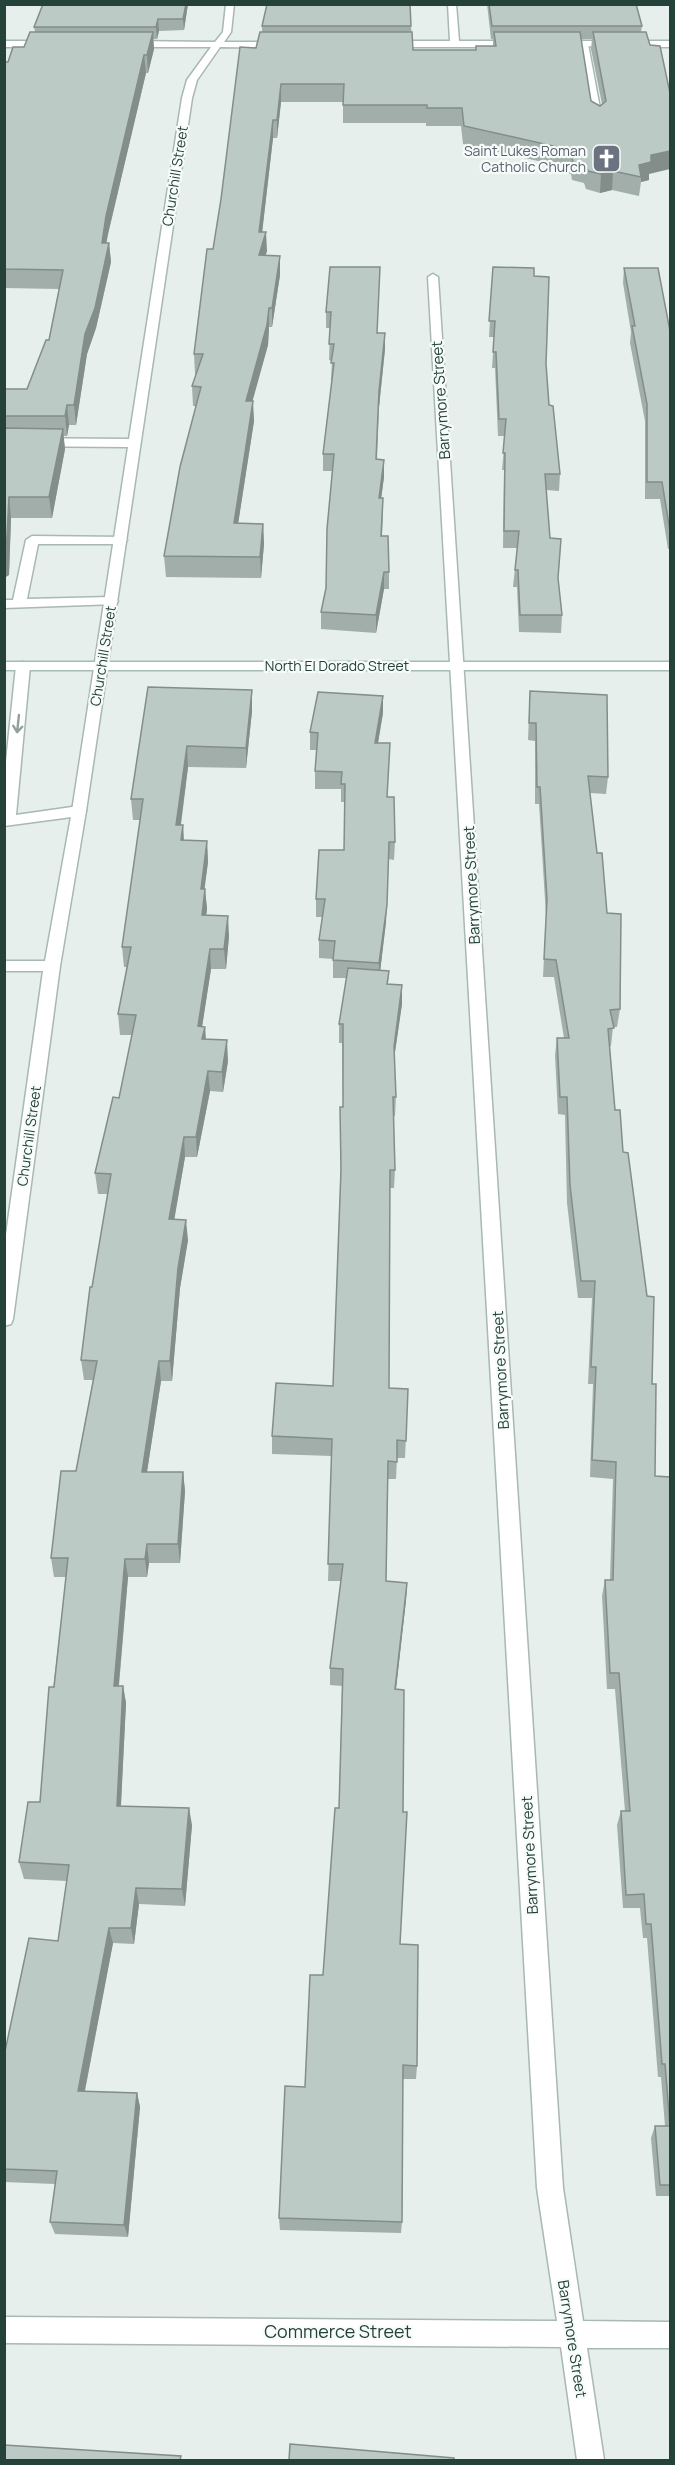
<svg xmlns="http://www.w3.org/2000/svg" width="675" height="2465" font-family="Manrope,sans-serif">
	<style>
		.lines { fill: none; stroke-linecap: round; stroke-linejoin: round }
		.lane-casing { stroke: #a8b8b2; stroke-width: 3 }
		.street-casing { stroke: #a8b8b2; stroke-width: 3 }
		.secondary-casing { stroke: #a4bbb3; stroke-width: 3 }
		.lane { fill: #fff; fill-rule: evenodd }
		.street { fill: #fff; fill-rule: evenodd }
		.secondary { fill: #fff; fill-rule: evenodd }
		.wall { fill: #a1aea9; fill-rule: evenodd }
		.shaded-wall { fill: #838d89 }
		.building { fill: #bbcac4; stroke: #838d89; stroke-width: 1.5 }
		.oneway { stroke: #92a09c }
		.labels { text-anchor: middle; stroke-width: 4.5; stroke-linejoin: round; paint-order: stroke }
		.far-worship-label { font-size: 14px; fill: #5b616d; stroke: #f7fbf9; text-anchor: end }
		.far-street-label { font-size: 14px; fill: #24423a; stroke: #f7fbf9 }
		.street-label { font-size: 15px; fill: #24423a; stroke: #f7fbf9 }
		.near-street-label { font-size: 18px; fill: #24423a; stroke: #f7fbf9 }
	</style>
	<rect width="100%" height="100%" fill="#e6efeb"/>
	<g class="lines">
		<defs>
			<g id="lane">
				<polygon points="584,41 588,44 602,119 597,122 592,119 580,44"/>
				<polygon points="32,536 125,537 127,540 121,544 38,544 27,599 111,597 118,601 116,604 4,608 4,600 13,600 26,540"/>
				<polygon points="23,662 30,666 16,815 79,806 86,811 79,816 4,826 4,781 16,666"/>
			</g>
			<g id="street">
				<polygon points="226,4 234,4 231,32 224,42 282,42 286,45 282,48 220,47 197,80 192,98 86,811 60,966 13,1319 11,1324 4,1326 4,1249 43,971 4,971 4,961 45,961 72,811 128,447 4,446 4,438 129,439 182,98 187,80 211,47 129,47 125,44 129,41 215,42 223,32"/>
				<polygon points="448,4 456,4 459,41 516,41 520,44 516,47 390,47 386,44 390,41 450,41"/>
				<polygon points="4,41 48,41 52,44 48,47 4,47"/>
				<polygon points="558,41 670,41 670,47 555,46 554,44"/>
				<polygon points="433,274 438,277 563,2188 583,2321 670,2322 670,2348 587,2348 604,2460 577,2460 561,2347 4,2343 4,2317 557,2321 537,2188 428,277"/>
			</g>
			<rect id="secondary" x="4" y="662" width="666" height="8"/>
		</defs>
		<!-- lane casing -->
		<use href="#lane" class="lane-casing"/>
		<!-- street casing -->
		<use href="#street" class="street-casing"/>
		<!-- secondary casing -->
		<use href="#secondary" class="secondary-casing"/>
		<!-- lane -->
		<use href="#lane" class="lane"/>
		<!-- street -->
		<use href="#street" class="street"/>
		<!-- secondary -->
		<use href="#secondary" class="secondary"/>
	</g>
	<!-- wall -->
	<g class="wall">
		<polygon points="43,4 188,4 184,30 159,31 157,39 153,39 154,49 148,73 146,73 108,234 106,243 109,243 111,262 96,328 87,354 76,425 69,425 67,436 63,436 65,449 52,518 11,518 9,575 4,578 4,389 27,389 49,340 59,289 4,288 4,62 8,62 24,47 35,32 34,27"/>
		<path d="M487 4H636L642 26 641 32 649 174V180L641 182 639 196 612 190 600 193 586 189 584 183 572 180 571 174 558 171 556 165 463 144 461 126H426V123H343V102H281L277 138H273L262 232 267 251 265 255 280 256V275L272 327H269L268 345 252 401 254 421 238 523 263 524 264 544 261 578 166 577 164 556 196 406H193L192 386 196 374H195L194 354 213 249 256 48 262 32V26H411L413 50H476L493 46V39H491ZM581 39H592L591 49 602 104 600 106 591 101Z"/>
		<polygon points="330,267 378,333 385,349 379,407 377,460 384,477 381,498 383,515 382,536 389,572 389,589 384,589 376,633 321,629 321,612 326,588 332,471 323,471 323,454 332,380 331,380 332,361 329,360 330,328 326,328 326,312"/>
		<polygon points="493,267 534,276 546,364 549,405 560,474 559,491 546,490 550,538 558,578 562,615 561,633 519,632 517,587 513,587 517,548 503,548 504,470 502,470 505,436 498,436 495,368 492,368 494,337 489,337"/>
		<polygon points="624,268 670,331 670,549 668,549 660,499 645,499 645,421 630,343 631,332 623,283"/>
		<polygon points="148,687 252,690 252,711 246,768 188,767 181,825 183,825 184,841 207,841 208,862 204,889 205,889 207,909 206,915 229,936 226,969 211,969 202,1026 205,1027 206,1039 228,1061 223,1092 210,1091 197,1157 185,1157 174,1219 188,1240 180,1288 172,1381 161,1381 147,1472 183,1472 185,1491 180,1563 149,1563 147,1577 128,1577 119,1686 123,1686 126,1703 121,1806 192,1825 185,1906 139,1904 134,1944 113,1943 85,2091 137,2093 140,2107 128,2237 55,2234 50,2222 55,2184 4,2182 4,2056 58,1941 67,1881 24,1879 19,1862 40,1802 66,1577 54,1577 51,1558 76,1471 93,1380 84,1380 81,1360 92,1287 108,1194 98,1194 95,1173 119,1098 132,1035 120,1035 118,1014 127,967 124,967 122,947 140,820 133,820 131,799"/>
		<polygon points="530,691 608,777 606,794 590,793 597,853 607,913 620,1009 617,1027 613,1027 611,1046 609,1046 615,1110 623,1152 652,1384 655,1476 670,1477 670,2196 656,2196 651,2138 655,2126 665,2126 661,2077 658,2077 647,1938 643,1938 640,1908 623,1908 617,1825 621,1811 625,1811 615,1689 607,1689 602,1596 605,1580 610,1580 613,1479 590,1477 593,1384 588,1384 592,1298 578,1298 567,1203 565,1115 558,1114 555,1055 557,1038 564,1038 554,977 543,977 546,916 539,804 535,804 535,741 528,740"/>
		<polygon points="383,696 383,713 378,743 395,842 394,860 388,859 386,922 380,971 389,971 388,984 402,985 402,1004 394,1058 396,1097 395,1116 393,1116 395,1170 394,1188 390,1188 389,1388 408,1389 405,1458 397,1458 396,1479 388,1479 386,1581 407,1583 406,1600 396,1690 400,1944 417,2066 416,2079 403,2079 402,2222 401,2233 280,2230 279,2218 305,2087 323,1975 339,1808 342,1686 330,1685 330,1668 341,1581 328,1581 332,1456 272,1454 272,1436 333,1386 343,1107 342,1043 339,1043 339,1024 347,978 333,978 333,959 319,958 319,940 322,917 316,917 316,899 344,850 345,802 341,802 341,789 315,789 315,771 317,750 310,750 310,732"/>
	</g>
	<!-- shaded-wall -->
	<g class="shaded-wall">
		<polygon points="186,4 188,4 184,30 183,19"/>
		<polygon points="158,19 159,31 157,39 156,27"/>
		<polygon points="153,32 154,49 148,73 147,55"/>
		<polygon points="144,55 146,73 108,234 103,262 102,243 106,216"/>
		<polygon points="281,84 281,102 277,138 277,120"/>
		<polygon points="273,120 273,138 260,251 259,232"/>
		<polygon points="670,151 670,169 649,174 649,180 641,182 641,177 639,165 651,155"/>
		<polygon points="613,171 612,190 600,193 601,174"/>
		<polygon points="266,232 267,251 260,274 259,255"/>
		<polygon points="109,243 111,262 96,328 87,354 76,425 74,405 85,334"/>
		<polygon points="280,256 280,275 272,327 272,308"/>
		<polygon points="269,308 269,327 268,345 247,421 246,401"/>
		<polygon points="385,333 385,349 379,407 379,391"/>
		<polygon points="253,401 254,421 235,544 234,523"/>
		<polygon points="67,405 69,425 67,436 65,416"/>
		<polygon points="63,429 65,449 52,518 49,497"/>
		<polygon points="384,460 384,477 379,515 379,498"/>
		<polygon points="9,497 11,518 9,575 4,578 4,555"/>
		<polygon points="263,524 264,544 261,578 260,557"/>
		<polygon points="384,572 384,589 376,633 376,615"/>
		<polygon points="252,690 252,711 246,768 246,748"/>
		<polygon points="383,696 383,713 375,760 375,743"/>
		<polygon points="187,746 188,767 178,845 176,825"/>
		<polygon points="183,825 184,846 181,840"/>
		<polygon points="207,841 208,862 202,909 201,889"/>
		<polygon points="389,842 386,922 379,981 379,963"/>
		<polygon points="205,889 207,909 204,936 202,915"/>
		<polygon points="228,916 229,936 226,969 224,949"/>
		<polygon points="210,949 211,969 199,1047 198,1026"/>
		<polygon points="402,985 402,1004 393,1066 394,1047"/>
		<polygon points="205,1027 206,1047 202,1039"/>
		<polygon points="227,1040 228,1061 223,1092 222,1072"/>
		<polygon points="208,1071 210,1091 197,1157 196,1137"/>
		<polygon points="184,1137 185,1157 171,1239 169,1219"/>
		<polygon points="186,1220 188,1240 180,1288 172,1381 170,1361 178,1268"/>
		<polygon points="159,1361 161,1381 144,1491 142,1472"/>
		<polygon points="183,1472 185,1491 180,1563 178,1544"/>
		<polygon points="147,1544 149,1563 147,1577 145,1559"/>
		<polygon points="125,1559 128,1577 117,1704 114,1686"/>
		<polygon points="407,1583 406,1600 394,1706 395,1689"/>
		<polygon points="123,1686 126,1703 120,1822 117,1806"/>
		<polygon points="189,1808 192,1825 185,1906 182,1889"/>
		<polygon points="136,1888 139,1904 134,1944 131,1928"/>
		<polygon points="109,1928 113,1943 82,2105 78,2091"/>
		<polygon points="137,2093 140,2107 128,2237 124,2225"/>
	</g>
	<!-- building -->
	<g class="building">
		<polygon points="43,4 186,4 183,19 158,19 156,27 34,27"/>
		<polygon points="267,4 410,4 411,26 262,26"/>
		<polygon points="489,4 636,4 642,26 492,26"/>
		<polygon points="30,32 153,32 147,55 144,55 106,216 102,243 109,243 95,308 85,334 74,405 67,405 65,416 4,416 4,389 27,389 46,340 49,340 63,270 4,269 4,62 8,62 13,47 24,47"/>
		<polygon points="260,32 412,32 413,50 476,50 476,46 496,46 494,32 580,32 591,101 600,106 606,101 593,32 646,32 650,45 660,46 670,93 670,151 651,155 651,162 639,165 641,177 613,171 601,174 588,171 586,165 573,162 572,156 559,153 558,147 464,126 462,108 427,108 427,105 343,105 344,84 281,84 277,120 273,120 259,232 266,232 259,255 280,256 272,308 269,308 267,325 246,401 253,401 234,523 263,524 260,557 164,556 180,467 201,387 192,386 203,354 194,354 207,249 213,249 221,199 240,47 256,48"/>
		<polygon points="330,267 380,267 377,333 385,333 379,391 376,459 384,460 379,498 383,498 381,536 388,536 389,572 384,572 376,615 321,612 326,588 327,529 334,454 323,454 334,363 331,363 334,344 329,344 331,312 326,312"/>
		<polygon points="493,267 534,268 534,276 549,277 546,364 549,405 553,406 560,474 545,474 550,538 561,539 558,578 562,615 520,615 518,570 515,570 519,531 504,531 505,453 503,453 506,419 499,419 496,352 493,352 495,321 489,321"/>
		<polygon points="624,268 658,268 670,331 670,531 662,482 647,482 647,404 632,326 635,326"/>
		<polygon points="4,428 63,429 49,497 9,497 6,555 4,555"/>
		<polygon points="148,687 252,690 246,748 187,746 176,825 183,825 181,840 207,841 201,889 205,889 202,915 228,916 224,949 210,949 198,1026 205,1027 202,1039 227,1040 222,1072 208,1071 196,1137 184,1137 169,1219 186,1220 178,1268 170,1361 159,1361 142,1472 183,1472 178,1544 147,1544 145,1559 125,1559 114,1686 123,1686 117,1806 189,1808 182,1889 136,1888 131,1928 109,1928 78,2091 137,2093 124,2225 50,2222 57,2171 4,2169 4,2056 29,1938 58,1941 69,1865 19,1862 28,1802 40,1802 49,1687 54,1687 68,1558 51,1558 61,1471 76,1471 97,1361 81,1360 90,1287 92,1287 111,1174 95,1173 113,1097 119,1098 136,1015 118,1014 131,947 122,947 143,799 131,799"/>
		<polygon points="530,691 607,695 608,777 588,776 597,853 602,853 607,913 621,914 620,1009 610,1010 614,1028 608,1029 615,1110 620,1110 623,1152 628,1153 647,1296 654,1297 652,1384 656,1384 655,1476 670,1477 670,2185 660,2185 655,2126 670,2126 665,2064 662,2064 651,1924 646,1924 644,1894 626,1895 621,1811 630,1811 619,1673 610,1673 605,1580 613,1580 616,1462 592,1460 596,1367 591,1367 595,1281 581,1281 570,1185 567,1097 560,1097 557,1038 569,1038 556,960 544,959 547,899 540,787 537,787 536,723 529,723"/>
		<polygon points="318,692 383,696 375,743 390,743 387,797 394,797 395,842 389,842 387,905 379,963 333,960 335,941 319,940 325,899 316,899 319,850 344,850 345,784 341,784 342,772 315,771 318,733 310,732"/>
		<polygon points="348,968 389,971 387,984 402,985 394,1047 396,1097 393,1097 395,1170 390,1170 389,1388 408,1389 406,1441 397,1440 397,1462 388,1461 386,1581 407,1583 395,1689 404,1690 403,1812 407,1812 400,1944 418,1945 417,2066 403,2065 402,2222 279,2218 285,2086 305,2087 310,1975 323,1975 335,1808 339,1808 343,1669 330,1668 343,1564 328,1564 332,1439 272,1436 276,1383 333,1386 341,1170 340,1107 343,1107 343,1024 339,1024"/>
		<polygon points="290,2444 454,2458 454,2460 289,2460"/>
		<polygon points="4,2445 181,2456 180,2460 4,2460"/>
	</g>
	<!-- one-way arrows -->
	<defs><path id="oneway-shaft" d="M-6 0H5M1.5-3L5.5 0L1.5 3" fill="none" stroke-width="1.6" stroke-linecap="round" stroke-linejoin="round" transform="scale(1.5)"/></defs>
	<use class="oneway" href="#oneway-shaft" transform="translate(18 724) rotate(96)"/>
	<!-- icons -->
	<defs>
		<symbol id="church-square" viewBox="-11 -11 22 22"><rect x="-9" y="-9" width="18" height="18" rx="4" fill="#6b7280" stroke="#f7fbf9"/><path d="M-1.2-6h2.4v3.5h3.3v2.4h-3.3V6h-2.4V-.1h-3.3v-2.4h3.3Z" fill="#fff"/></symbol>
	</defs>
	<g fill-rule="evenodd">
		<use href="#church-square" x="590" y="142" width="33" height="33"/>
	</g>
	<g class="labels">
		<!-- far-worship labels -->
		<g class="far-worship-label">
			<text x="586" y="156">Saint Lukes Roman<tspan x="586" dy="16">Catholic Church</tspan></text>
		</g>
		<!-- far-street labels -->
		<g class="far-street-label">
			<text transform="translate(175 176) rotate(-81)" y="5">Churchill Street</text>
			<text transform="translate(103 656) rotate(-81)" y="5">Churchill Street</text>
			<text x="337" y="671">North El Dorado Street</text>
			<text transform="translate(29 1136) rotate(-82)" y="5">Churchill Street</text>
		</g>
		<!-- street labels -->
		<g class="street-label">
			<text transform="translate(441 400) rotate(-94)" y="5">Barrymore Street</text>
			<text transform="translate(472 885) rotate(-93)" y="5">Barrymore Street</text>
			<text transform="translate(501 1370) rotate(-93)" y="5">Barrymore Street</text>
			<text transform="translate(530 1855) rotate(-93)" y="5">Barrymore Street</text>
			<text transform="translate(572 2339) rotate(81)" y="5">Barrymore Street</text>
		</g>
		<!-- near-street labels -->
		<g class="near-street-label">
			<text x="338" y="2338">Commerce Street</text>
		</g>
	</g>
	<!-- border -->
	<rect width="675" height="2465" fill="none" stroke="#24423a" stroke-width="12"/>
</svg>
